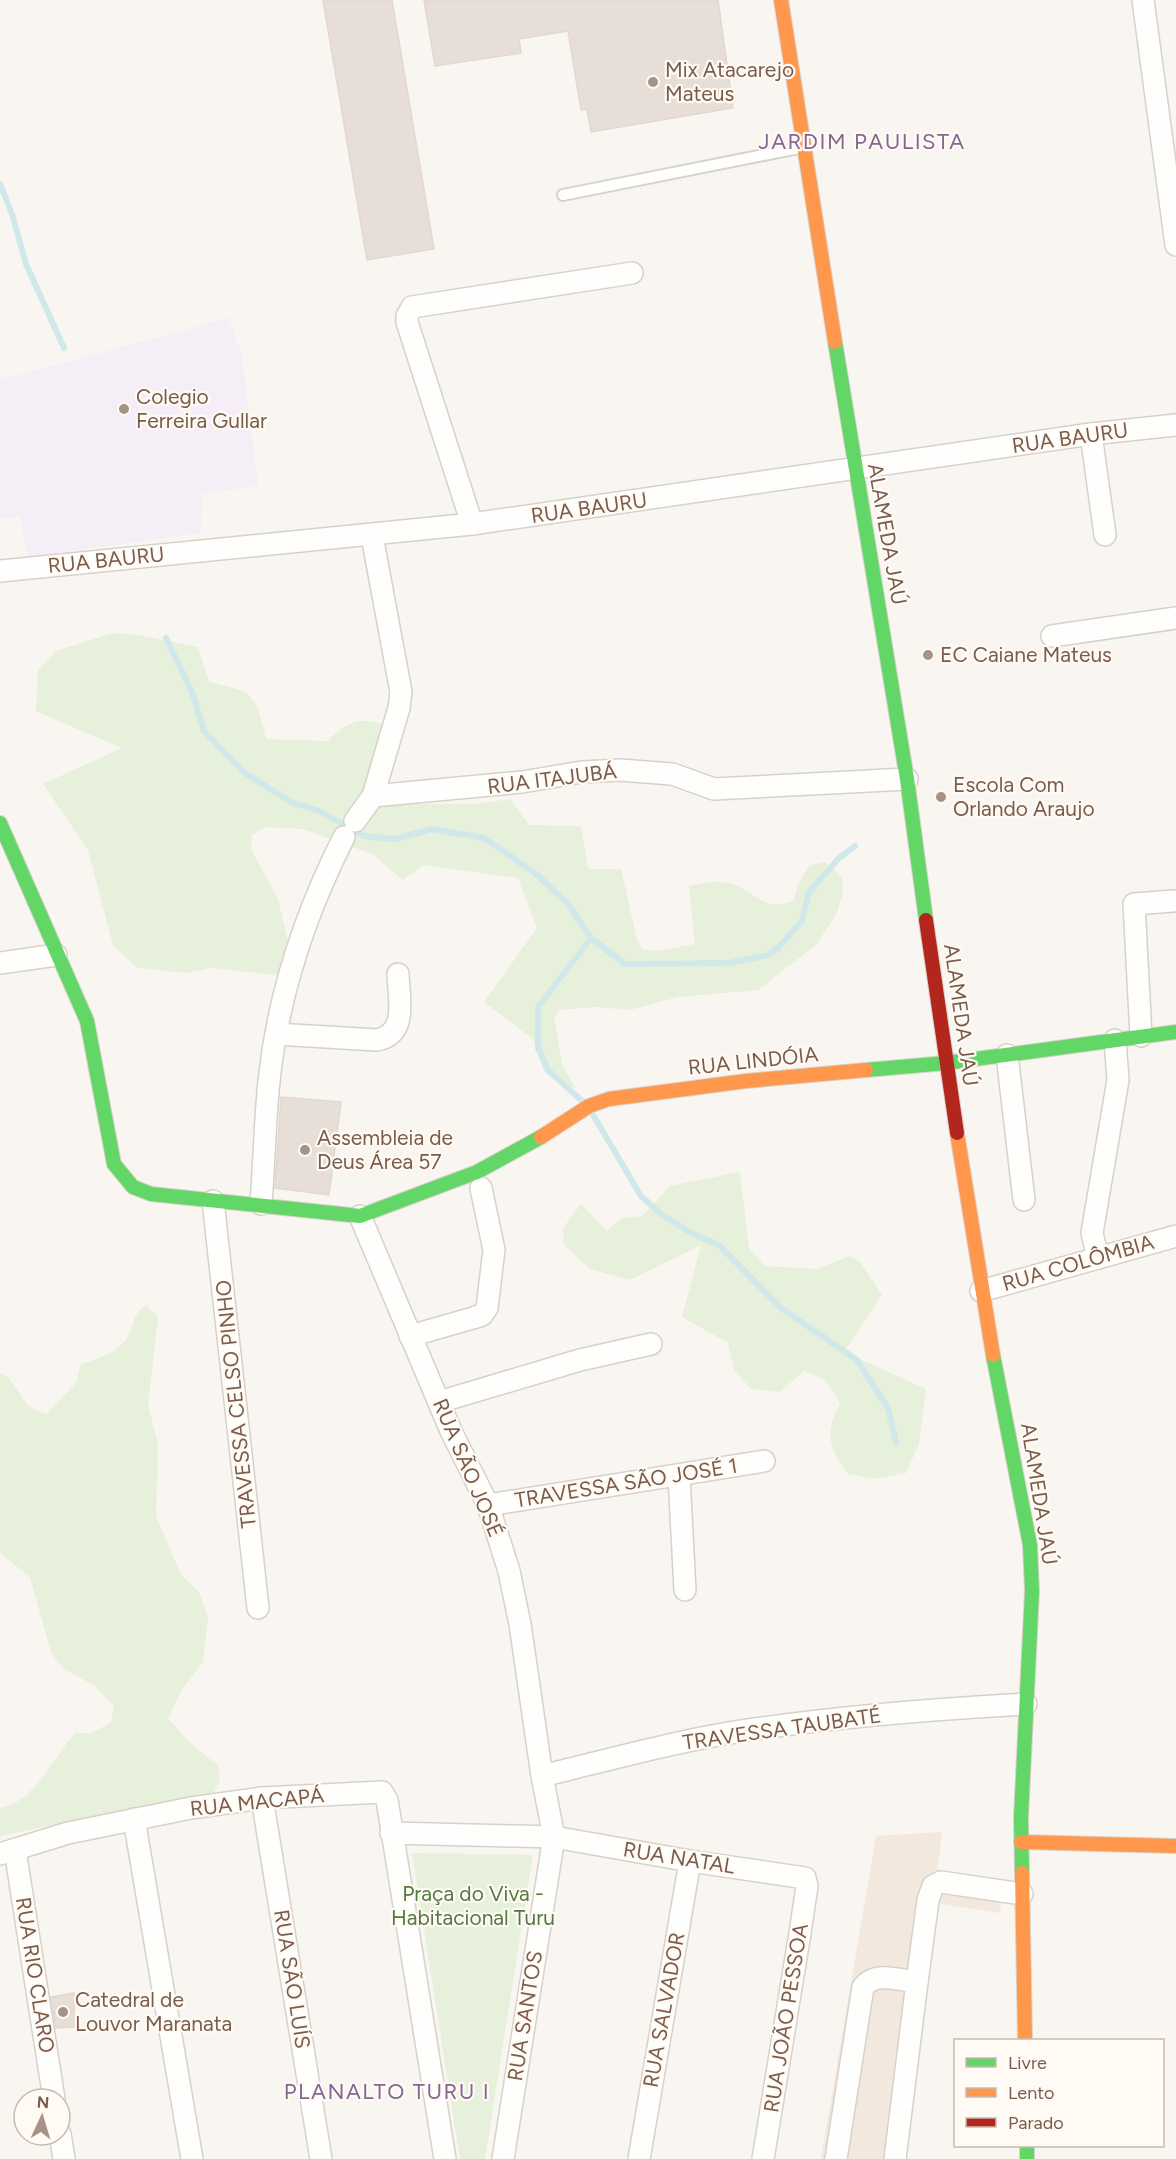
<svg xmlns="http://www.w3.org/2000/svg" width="1176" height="2159" font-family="Figtree,sans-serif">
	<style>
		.residential { fill: #f2e8de }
		.education { fill: #f6eef6 }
		.green { fill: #e7f0db }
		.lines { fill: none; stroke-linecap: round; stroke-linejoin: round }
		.stream { stroke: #d0e8ea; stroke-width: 6 }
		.building { fill: #e6ded7; stroke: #e2d8d2; stroke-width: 1.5 }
		.lane-casing { stroke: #d7d1cb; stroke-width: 14 }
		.street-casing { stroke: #d7d1cb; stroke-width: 24 }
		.fast-casing { stroke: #d9d2cb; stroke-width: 16 }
		.slow-casing { stroke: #d9d2cb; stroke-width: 16 }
		.jam-casing { stroke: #d9d2cb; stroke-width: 16 }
		.lane { stroke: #fefefd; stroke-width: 10 }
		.street { stroke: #fefefd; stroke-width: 21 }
		.fast { stroke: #63d668; stroke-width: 14 }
		.slow { stroke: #ff974d; stroke-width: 14 }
		.jam { stroke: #b3261e; stroke-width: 14 }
		.poi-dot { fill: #a69286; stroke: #fffaf3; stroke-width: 2 }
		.labels { text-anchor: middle; stroke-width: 4.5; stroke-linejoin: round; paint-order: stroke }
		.poi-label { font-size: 21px; fill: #7a5c4d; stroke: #fffaf3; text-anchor: start }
		.street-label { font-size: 21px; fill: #7a5c4d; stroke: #fffaf3 }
		.park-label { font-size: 21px; fill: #537a41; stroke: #fffaf3 }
		.neighbourhood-label { font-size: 22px; letter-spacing: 1.5px; fill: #846695; stroke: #fffaf3 }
	</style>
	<rect width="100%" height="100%" fill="#f9f5f0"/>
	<!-- residential -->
	<polygon class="residential" points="942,1832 937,1875 1003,1882 1000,1913 935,1903 894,2159 821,2159 876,1836"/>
	<!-- education -->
	<polygon class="education" points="229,318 242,356 258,486 202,494 201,533 28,557 20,517 0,519 0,380"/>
	<!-- green -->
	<g class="green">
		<path d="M113 633 139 635 198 647 209 682C256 693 254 692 266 739L328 741C344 723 360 716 384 725L365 787 385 804H476L510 799 529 825 581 826 588 869H621L637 940 642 949 658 951 695 944 689 886C701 883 716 880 728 883 754 889 763 914 794 900L799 882 810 865 825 862 842 878 843 892 837 913 816 945 758 990 678 997 630 1010 596 1007 561 1010 554 1017 562 1064 576 1089 544 1071 533 1039 484 1002 537 928 518 878 423 865 403 880 372 854 303 829 265 827 252 835 251 849 278 899 288 941 277 975 210 968 187 973 137 968 113 945 88 850 43 784 122 748 36 711 38 671 56 651Z"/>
		<path d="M740 1172 749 1249 765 1266 817 1269 850 1256 860 1262 882 1295 844 1352 926 1389 919 1444 906 1473 874 1479 848 1474C828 1445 824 1437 840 1403L825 1380 804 1371 780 1392 751 1389 734 1370 728 1343 682 1317 701 1245 630 1280 590 1269 564 1245 563 1228 581 1204 607 1231 621 1218 642 1216 670 1186Z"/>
		<path d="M146 1305 158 1317 148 1405 158 1444 156 1516 181 1575 199 1592 208 1618 203 1662 183 1688 168 1718 189 1742 218 1766 220 1781 214 1792 0 1836V1808C35 1802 54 1757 75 1733H92L111 1722 114 1706 96 1687 65 1669 52 1655 30 1577 0 1553V1373L9 1378 28 1406 46 1414 76 1383 81 1364C96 1359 113 1355 124 1342 135 1329 130 1316 146 1305Z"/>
		<polygon points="412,1853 533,1855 485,2159 460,2159"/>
	</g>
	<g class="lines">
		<!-- stream -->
		<g class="stream">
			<polyline points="0,184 12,214 26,264 64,348"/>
			<polyline points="166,638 192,692 204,731 245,773 291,802 319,811 364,836 395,839 432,829 484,838 535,873 568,904 591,938 625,964 730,963 768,955 779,947 802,921 809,892 839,858 855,846"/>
			<polyline points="582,1101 548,1070 538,1048 538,1007 591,938"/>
			<polyline points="592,1113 641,1196 661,1214 691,1233 719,1245 781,1308 857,1360 888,1408 896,1442"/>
		</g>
	</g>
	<!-- building -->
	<g class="building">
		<polygon points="323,0 392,0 434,249 367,260"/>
		<polygon points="424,0 718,0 733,108 591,132 587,109 581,110 568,31 519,39 521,53 435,66"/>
		<polygon points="281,1097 341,1102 329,1195 275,1188"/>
		<polygon points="74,1993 74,2027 56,2028 51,1997"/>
	</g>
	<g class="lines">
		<defs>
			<polyline id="lane" points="563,195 804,147"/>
			<g id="street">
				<polyline points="1143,0 1176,245"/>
				<polyline points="1091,434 1105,535"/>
				<polyline points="472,524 407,322 407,316 412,307 632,273"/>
				<polyline points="0,571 472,524 1091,434 1176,425"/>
				<polyline points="1052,636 1176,618"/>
				<polyline points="373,796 522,782 582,772 620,770 672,774 714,789 907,779"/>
				<polyline points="355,821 373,796 399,708 401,692 372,536"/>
				<polyline points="0,963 56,955"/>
				<path d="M276 1034 377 1040C408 1034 399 999 398 974"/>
				<polyline points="1141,1036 1134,904 1173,901"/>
				<polyline points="1007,1055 1024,1200"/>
				<polyline points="213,1201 258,1608"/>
				<path d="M261 1204C264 1163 265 1121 269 1081 278 995 305 914 344 837"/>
				<polyline points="360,1216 451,1431 488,1505 509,1571 520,1624 542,1776 554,1837 503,2159"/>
				<polyline points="1098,1258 1092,1233 1118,1080 1115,1040"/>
				<polyline points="981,1291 1176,1236"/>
				<polyline points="410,1336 473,1318 482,1315 487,1308 494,1250 481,1188"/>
				<polyline points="439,1402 580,1360 651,1344"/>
				<polyline points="679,1476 685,1590"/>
				<polyline points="488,1505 764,1461"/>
				<path d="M542 1776C612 1759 683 1739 755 1729 845 1716 935 1709 1026 1704"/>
				<polyline points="262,1798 321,2159"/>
				<polyline points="134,1819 192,2159"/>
				<polyline points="391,1833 554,1837 690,1861 805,1878 807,1886 800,1933 763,2159"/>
				<polyline points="15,1850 54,2099"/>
				<polyline points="0,1854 68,1833 191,1808 262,1798 382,1792 387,1800 445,2159"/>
				<polyline points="917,1982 928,1900 933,1886 941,1882 1022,1894"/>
				<polyline points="60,2134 64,2159"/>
				<polyline points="639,2159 690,1861"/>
				<path d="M836 2159 863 1987C876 1971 898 1980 917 1982L895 2159"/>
			</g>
			<g id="fast">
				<polyline points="835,342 907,779 926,920"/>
				<polyline points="0,823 87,1021 114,1164 133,1187 151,1194 360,1216 477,1172 541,1137"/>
				<polyline points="866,1070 946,1063 1176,1032"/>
				<polyline points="993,1355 1030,1545 1032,1591 1021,1817 1022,1873"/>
				<polyline points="1027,2146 1027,2159"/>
			</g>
			<g id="slow">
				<polyline points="781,0 835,342"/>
				<polyline points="957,1133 993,1355"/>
				<polyline points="541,1137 589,1106 609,1099 746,1081 866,1070"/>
				<polyline points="1021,1842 1176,1846"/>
				<polyline points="1022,1873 1025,2040"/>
			</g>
			<polyline id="jam" points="926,920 957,1133"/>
		</defs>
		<!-- lane casing -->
		<use href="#lane" class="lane-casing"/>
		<!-- street casing -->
		<use href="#street" class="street-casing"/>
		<!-- fast casing -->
		<use href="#fast" class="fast-casing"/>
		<!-- slow casing -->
		<use href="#slow" class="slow-casing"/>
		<!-- jam casing -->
		<use href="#jam" class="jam-casing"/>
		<!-- lane -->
		<use href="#lane" class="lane"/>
		<!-- street -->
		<use href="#street" class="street"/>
		<!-- fast -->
		<use href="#fast" class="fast"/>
		<!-- slow -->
		<use href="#slow" class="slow"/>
		<!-- jam -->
		<use href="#jam" class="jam"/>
	</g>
	<!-- markers -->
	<g class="poi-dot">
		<circle cx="653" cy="82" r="6"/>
		<circle cx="124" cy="409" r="6"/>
		<circle cx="928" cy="655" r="6"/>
		<circle cx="941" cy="797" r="6"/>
		<circle cx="305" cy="1150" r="6"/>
		<circle cx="63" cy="2012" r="6"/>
	</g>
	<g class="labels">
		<!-- poi labels -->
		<g class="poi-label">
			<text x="665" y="77">Mix Atacarejo<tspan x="665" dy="24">Mateus</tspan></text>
			<text x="136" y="404">Colegio<tspan x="136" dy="24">Ferreira Gullar</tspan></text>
			<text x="940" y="662">EC Caiane Mateus</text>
			<text x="953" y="792">Escola Com<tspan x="953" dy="24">Orlando Araujo</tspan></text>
			<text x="317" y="1145">Assembleia de<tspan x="317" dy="24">Deus Área 57</tspan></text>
			<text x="75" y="2007">Catedral de<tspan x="75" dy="24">Louvor Maranata</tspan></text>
		</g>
		<!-- street labels -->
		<g class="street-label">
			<text transform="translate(1070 438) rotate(-8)" y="7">RUA BAURU</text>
			<text transform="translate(589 508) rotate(-8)" y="7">RUA BAURU</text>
			<text transform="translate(887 534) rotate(80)" y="7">ALAMEDA JAÚ</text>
			<text transform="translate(106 560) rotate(-6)" y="7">RUA BAURU</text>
			<text transform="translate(552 779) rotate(-7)" y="7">RUA ITAJUBÁ</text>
			<text transform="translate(961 1015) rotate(82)" y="7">ALAMEDA JAÚ</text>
			<text transform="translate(753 1061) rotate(-6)" y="7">RUA LINDÓIA</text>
			<text transform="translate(1078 1263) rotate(-16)" y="7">RUA COLÔMBIA</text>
			<text transform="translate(236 1404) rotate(-96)" y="7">TRAVESSA CELSO PINHO</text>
			<text transform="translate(468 1468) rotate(67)" y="7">RUA SÃO JOSÉ</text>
			<text transform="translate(626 1483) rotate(-9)" y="7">TRAVESSA SÃO JOSÉ 1</text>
			<text transform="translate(1039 1494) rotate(81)" y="7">ALAMEDA JAÚ</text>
			<text transform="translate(782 1729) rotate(-8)" y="7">TRAVESSA TAUBATÉ</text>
			<text transform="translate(257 1802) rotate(-6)" y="7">RUA MACAPÁ</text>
			<text transform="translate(679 1858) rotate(9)" y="7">RUA NATAL</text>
			<text transform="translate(35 1975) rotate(81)" y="7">RUA RIO CLARO</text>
			<text transform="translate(292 1979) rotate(81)" y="7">RUA SÃO LUÍS</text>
			<text transform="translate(664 2010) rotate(-80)" y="7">RUA SALVADOR</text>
			<text transform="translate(525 2016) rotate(-81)" y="7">RUA SANTOS</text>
			<text transform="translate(786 2018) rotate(-81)" y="7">RUA JOÃO PESSOA</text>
		</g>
		<!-- park labels -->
		<g class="park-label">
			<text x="473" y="1901">Praça do Viva -<tspan x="473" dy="24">Habitacional Turu</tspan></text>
		</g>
		<!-- neighbourhood labels -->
		<g class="neighbourhood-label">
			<text x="862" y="149">JARDIM PAULISTA</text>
			<text x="387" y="2099">PLANALTO TURU I</text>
		</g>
	</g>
	<!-- legend -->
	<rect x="954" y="2039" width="210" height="108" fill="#fffaf3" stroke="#cabbb1" stroke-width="1.5"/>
	<rect x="966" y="2058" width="30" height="9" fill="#63d668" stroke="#cabbb1" stroke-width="1.5"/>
	<text x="1008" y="2069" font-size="18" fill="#7a5c4d">Livre</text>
	<rect x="966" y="2088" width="30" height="9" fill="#ff974d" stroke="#cabbb1" stroke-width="1.5"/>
	<text x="1008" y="2099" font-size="18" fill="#7a5c4d">Lento</text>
	<rect x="966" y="2118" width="30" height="9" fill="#b3261e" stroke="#cabbb1" stroke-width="1.5"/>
	<text x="1008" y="2129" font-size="18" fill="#7a5c4d">Parado</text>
	<!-- north arrow -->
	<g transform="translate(42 2117) rotate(4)"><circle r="28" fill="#fffaf3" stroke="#cabbb1" stroke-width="1.5"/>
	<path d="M0-4.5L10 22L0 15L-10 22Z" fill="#a69286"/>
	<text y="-9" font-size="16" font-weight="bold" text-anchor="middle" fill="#7a5c4d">N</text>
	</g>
</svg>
